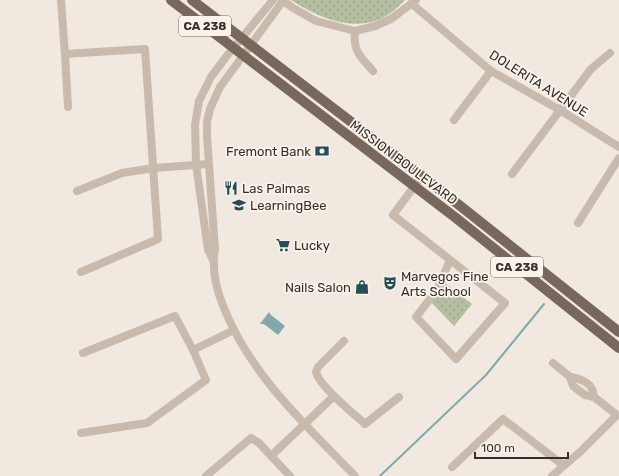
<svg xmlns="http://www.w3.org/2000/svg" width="619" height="476" font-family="Rubik,sans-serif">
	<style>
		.park { fill: url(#park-dots) }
		.water { fill: #81a9ac }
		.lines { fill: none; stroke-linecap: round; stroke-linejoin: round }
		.stream { stroke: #81a9ac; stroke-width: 2 }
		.minor { stroke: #c8baad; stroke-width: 8 }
		.major { stroke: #78675d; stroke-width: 10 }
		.labels { text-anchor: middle; stroke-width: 3.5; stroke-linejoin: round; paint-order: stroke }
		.shield { fill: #f9f3ec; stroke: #716a65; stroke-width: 1 }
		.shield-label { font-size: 12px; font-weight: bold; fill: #372f2b }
		.street-label { font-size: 13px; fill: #372f2b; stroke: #f9f3ec }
		.poi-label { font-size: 13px; fill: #372f2b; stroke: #f9f3ec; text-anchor: start }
	</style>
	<defs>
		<pattern id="park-dots" width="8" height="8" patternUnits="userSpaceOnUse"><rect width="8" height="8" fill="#b4bfa1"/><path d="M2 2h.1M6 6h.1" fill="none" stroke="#9ba48b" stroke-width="1.8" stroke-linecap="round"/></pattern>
	</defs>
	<rect width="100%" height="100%" fill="#f1e9e0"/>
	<!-- park -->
	<g class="park">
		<path d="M291 0H405C397 8 389 16 378 20 348 31 316 16 291 0Z"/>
		<polygon points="441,280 472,304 454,326 429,300"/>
	</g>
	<!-- water -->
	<polygon class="water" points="269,312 271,315 285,326 278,335 264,324 260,324"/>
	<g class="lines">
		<!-- stream -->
		<polyline class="stream" points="380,476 486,375 544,304"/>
		<!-- minor -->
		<g class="minor">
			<polyline points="61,0 65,54 145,49 158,239 81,272"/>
			<polyline points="282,0 293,8 316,21 355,31 375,26 391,19 416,0"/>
			<path d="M283 1 220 87 210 109 207 122V137L215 249C211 270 216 289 224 308 251 376 306 425 355 476"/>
			<polyline points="412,4 491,71 560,110 619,147"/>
			<path d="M355 31C353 52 360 56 373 71"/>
			<polyline points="65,54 68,107"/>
			<polyline points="454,120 491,71"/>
			<polyline points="512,174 591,69 610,53"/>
			<polyline points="422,176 393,215 505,303 456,359 416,317 437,290 450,260"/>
			<polyline points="77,191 122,173 154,168 208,164"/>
			<polyline points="578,223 619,158"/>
			<polyline points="213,260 208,250 196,164 195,125 199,101 211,77 226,57 273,0"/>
			<path d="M344 341 318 367 316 372C319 386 353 413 365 424L399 397"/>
			<polyline points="193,350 234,330"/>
			<path d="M570 377C582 379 593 383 594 397"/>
			<polyline points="81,433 147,423 206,380 193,350 175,316 83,353"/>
			<polyline points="271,456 290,476"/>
			<polyline points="452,467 503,419 563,465"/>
			<polyline points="206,476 251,438 259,443 271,456 334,396"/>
			<polyline points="552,476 581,451 617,415 594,397 585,395 573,386 570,377 553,363"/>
		</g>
		<!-- major -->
		<g class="major">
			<polyline points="171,0 456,218 619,348"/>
			<polyline points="192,0 444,193 619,332"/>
		</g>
	</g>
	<!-- icons -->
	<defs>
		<symbol id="bank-bare" viewBox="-9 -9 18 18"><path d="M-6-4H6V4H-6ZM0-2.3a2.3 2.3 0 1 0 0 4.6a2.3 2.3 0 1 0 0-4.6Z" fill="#245055" stroke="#f9f3ec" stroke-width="2.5" paint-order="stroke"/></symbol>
		<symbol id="restaurant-bare" viewBox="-9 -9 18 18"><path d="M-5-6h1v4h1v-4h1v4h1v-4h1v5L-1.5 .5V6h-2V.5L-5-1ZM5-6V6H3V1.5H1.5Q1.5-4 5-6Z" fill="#245055" stroke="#f9f3ec" stroke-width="2.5" paint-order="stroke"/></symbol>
		<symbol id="school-bare" viewBox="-9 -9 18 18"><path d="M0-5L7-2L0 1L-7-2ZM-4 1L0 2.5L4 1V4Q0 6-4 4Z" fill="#245055" stroke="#f9f3ec" stroke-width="2.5" paint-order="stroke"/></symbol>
		<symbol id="supermarket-bare" viewBox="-9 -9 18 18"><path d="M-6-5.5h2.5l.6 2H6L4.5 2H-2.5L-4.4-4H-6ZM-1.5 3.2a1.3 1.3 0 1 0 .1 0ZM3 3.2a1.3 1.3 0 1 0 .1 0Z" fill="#245055" stroke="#f9f3ec" stroke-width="2.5" paint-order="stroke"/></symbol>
		<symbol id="theatre-bare" viewBox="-9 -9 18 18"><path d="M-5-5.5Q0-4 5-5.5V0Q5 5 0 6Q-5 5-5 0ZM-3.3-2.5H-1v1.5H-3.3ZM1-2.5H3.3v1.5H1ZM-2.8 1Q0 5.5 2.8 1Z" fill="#245055" stroke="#f9f3ec" stroke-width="2.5" paint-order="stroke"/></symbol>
		<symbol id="shop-bare" viewBox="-9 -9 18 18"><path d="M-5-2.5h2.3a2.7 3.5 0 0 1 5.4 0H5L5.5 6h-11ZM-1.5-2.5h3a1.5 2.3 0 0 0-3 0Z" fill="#245055" stroke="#f9f3ec" stroke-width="2.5" paint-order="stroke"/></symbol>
	</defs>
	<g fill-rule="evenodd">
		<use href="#bank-bare" x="312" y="141" width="20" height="20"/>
		<use href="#restaurant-bare" x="221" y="178" width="20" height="20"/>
		<use href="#school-bare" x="229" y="195" width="20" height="20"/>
		<use href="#supermarket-bare" x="273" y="235" width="20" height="20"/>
		<use href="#theatre-bare" x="380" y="273" width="20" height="20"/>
		<use href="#shop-bare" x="352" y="277" width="20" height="20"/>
	</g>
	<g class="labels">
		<!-- shield labels -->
		<g class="shield">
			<rect x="179" y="16" width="52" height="20" rx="3"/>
			<rect x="491" y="257" width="52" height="20" rx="3"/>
		</g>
		<g class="shield-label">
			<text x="205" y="30">CA 238</text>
			<text x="517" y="271">CA 238</text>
		</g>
		<!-- street labels -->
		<g class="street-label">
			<text transform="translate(539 83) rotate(32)" y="5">DOLERITA AVENUE</text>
			<text transform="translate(404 162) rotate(37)" y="5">MISSION BOULEVARD</text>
		</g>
		<!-- poi labels -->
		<g class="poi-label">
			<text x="311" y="156" text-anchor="end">Fremont Bank</text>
			<text x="242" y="193">Las Palmas</text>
			<text x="250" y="210">LearningBee</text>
			<text x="294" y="250">Lucky</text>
			<text x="401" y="281">Marvegos Fine<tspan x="401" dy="15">Arts School</tspan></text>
			<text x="351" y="292" text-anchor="end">Nails Salon</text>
		</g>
	</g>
	<!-- scale -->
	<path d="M475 452v6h93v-6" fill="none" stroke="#372f2b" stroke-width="2"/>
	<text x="481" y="452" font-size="12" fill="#372f2b" stroke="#f9f3ec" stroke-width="3" paint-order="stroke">100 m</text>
</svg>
